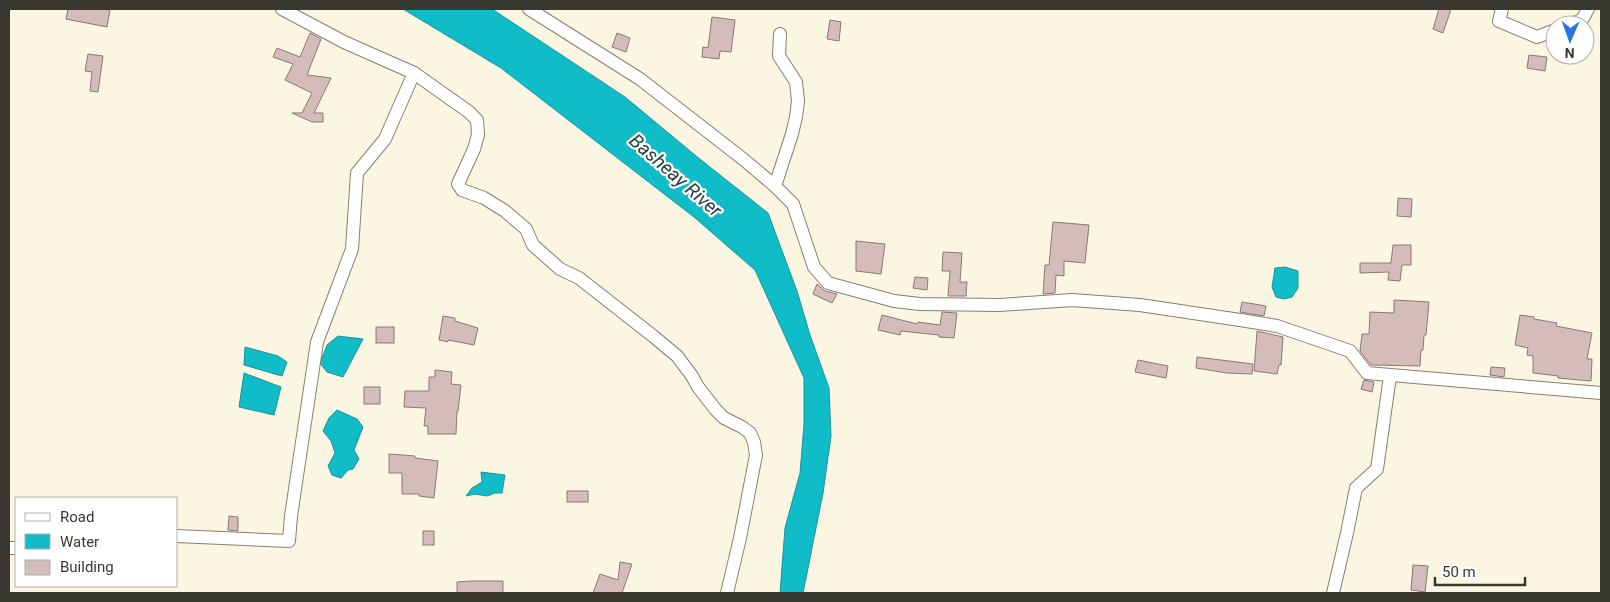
<svg xmlns="http://www.w3.org/2000/svg" width="1610" height="602" font-family="Roboto,sans-serif">
	<style>
		.water { fill: #0fbcc8; stroke: #1c949a }
		.building { fill: #d3bcba; stroke: #8d7876 }
		.lines { fill: none; stroke-linecap: round; stroke-linejoin: round }
		.street-casing { stroke: #85816f; stroke-width: 14 }
		.street { stroke: #fff; stroke-width: 12 }
		.labels { text-anchor: middle; stroke-width: 4.5; stroke-linejoin: round; paint-order: stroke }
		.water-label { font-size: 19px; font-style: italic; fill: #243d3f; stroke: #fff }
	</style>
	<rect width="100%" height="100%" fill="#faf6e1"/>
	<!-- water -->
	<g class="water">
		<polygon points="403,9 492,9 625,97 701,160 768,213 797,291 810,335 829,388 831,436 823,493 803,593 780,593 785,528 800,473 804,424 804,378 755,270 694,217 501,68"/>
		<polygon points="1285,267 1298,271 1298,288 1292,297 1284,299 1276,297 1272,287 1275,268"/>
		<polygon points="338,336 363,339 343,377 327,372 320,363 327,345"/>
		<polygon points="245,347 278,356 287,362 282,376 244,365"/>
		<polygon points="244,373 281,387 274,415 239,407"/>
		<polygon points="337,410 357,419 363,427 354,450 359,459 353,469 348,470 341,478 332,475 328,466 335,453 331,441 323,431 329,418"/>
		<polygon points="481,472 505,475 502,493 495,493 487,496 475,494 466,496 472,488 482,482"/>
	</g>
	<!-- building -->
	<g class="building">
		<polygon points="68,9 99,9 110,10 107,27 66,19"/>
		<polygon points="1439,9 1451,9 1443,33 1433,29"/>
		<polygon points="712,17 735,20 731,52 720,51 719,59 702,57 703,47 708,48"/>
		<polygon points="830,20 841,22 839,41 827,39"/>
		<polygon points="310,33 321,39 307,75 331,78 314,113 323,113 323,122 312,122 292,113 302,113 312,93 285,80 293,64 273,57 277,48 300,57"/>
		<polygon points="617,33 630,38 626,52 612,47"/>
		<polygon points="88,54 103,56 98,92 90,91 92,72 85,71"/>
		<polygon points="1529,55 1547,57 1545,71 1527,68"/>
		<polygon points="1398,198 1412,199 1411,217 1397,216"/>
		<polygon points="1053,222 1089,225 1085,263 1064,261 1064,276 1056,275 1055,293 1043,294 1045,265 1049,265"/>
		<polygon points="856,241 885,244 881,274 856,271"/>
		<polygon points="1393,245 1411,245 1411,265 1402,265 1400,281 1388,280 1389,272 1360,273 1360,263 1391,263"/>
		<polygon points="943,252 962,253 960,282 967,282 966,296 948,296 950,271 942,271"/>
		<polygon points="915,277 928,278 927,290 913,288"/>
		<polygon points="817,284 825,291 837,294 832,303 813,294"/>
		<polygon points="1394,300 1429,302 1426,335 1424,335 1423,350 1421,350 1420,366 1371,365 1360,351 1362,334 1369,334 1370,312 1394,313"/>
		<polygon points="1242,302 1266,306 1264,316 1240,312"/>
		<polygon points="942,312 957,313 954,338 939,337 939,335 901,331 900,335 878,330 882,315 917,324 918,322 940,325"/>
		<polygon points="1520,315 1534,317 1534,319 1557,323 1556,326 1592,333 1587,359 1592,359 1591,381 1558,378 1558,376 1533,373 1533,356 1527,355 1528,348 1515,345"/>
		<polygon points="443,316 455,318 455,321 478,328 474,345 448,340 448,342 439,340"/>
		<rect x="376" y="327" width="18" height="16"/>
		<polygon points="1257,331 1283,337 1281,365 1279,365 1277,374 1254,371"/>
		<polygon points="1197,357 1253,364 1252,374 1227,373 1196,368"/>
		<polygon points="1138,360 1168,366 1166,378 1135,372"/>
		<polygon points="1491,367 1505,368 1504,377 1490,375"/>
		<polygon points="435,370 452,372 451,384 461,385 458,411 457,411 456,434 428,434 428,426 424,426 426,408 404,407 405,391 429,391 429,377 435,377"/>
		<polygon points="1364,380 1374,382 1372,392 1361,389"/>
		<rect x="364" y="387" width="16" height="17"/>
		<polygon points="389,454 415,456 415,458 438,461 434,498 419,496 419,494 402,494 402,473 389,473"/>
		<rect x="567" y="491" width="21" height="11"/>
		<polygon points="229,516 238,517 238,531 228,530"/>
		<rect x="423" y="531" width="11" height="14"/>
		<polygon points="620,562 632,564 622,593 593,593 600,574 618,580"/>
		<polygon points="1413,565 1428,566 1425,592 1411,590"/>
		<polygon points="471,581 503,581 503,593 457,593 457,582"/>
	</g>
	<g class="lines">
		<defs>
			<g id="street">
				<polyline points="282,9 344,42 414,73 469,112 477,120 478,135 474,149 458,184 462,190 484,198 505,211 526,229 533,245 560,269 579,278 653,336 677,356 692,376 698,387 716,410 724,418 742,427 750,433 754,442 756,455 740,538 727,593"/>
				<polyline points="529,9 640,79 743,159 775,186 793,204 814,267 828,283 894,301 920,304 1000,305 1072,300 1140,305 1240,320 1277,326 1350,351 1367,373 1601,393"/>
				<polyline points="1502,9 1499,21 1537,37 1555,30"/>
				<polyline points="1568,25 1582,20 1588,9"/>
				<polyline points="775,186 792,134 796,117 798,101 796,82 779,56 780,34"/>
				<polyline points="176,536 289,541 291,516 317,342 352,249 357,173 385,139 414,73"/>
				<polyline points="9,548 16,548"/>
				<polyline points="1333,593 1347,533 1356,488 1377,469 1390,376"/>
			</g>
		</defs>
		<!-- street casing -->
		<use href="#street" class="street-casing"/>
		<!-- street -->
		<use href="#street" class="street"/>
	</g>
	<g class="labels">
		<!-- water labels -->
		<g class="water-label">
			<text transform="translate(676 175) rotate(41)" y="7">Basheay River</text>
		</g>
	</g>
	<!-- border -->
	<rect width="1610" height="602" fill="none" stroke="#393830" stroke-width="20"/>
	<!-- legend -->
	<rect x="15" y="497" width="162" height="90" fill="#ffffff" stroke="#b0afac"/>
	<rect x="25" y="513" width="25" height="8" fill="#ffffff" stroke="#b0afac"/>
	<text x="60" y="522" font-size="15" fill="#393830">Road</text>
	<rect x="25" y="534" width="25" height="15" fill="#0fbcc8" stroke="#b0afac"/>
	<text x="60" y="547" font-size="15" fill="#393830">Water</text>
	<rect x="25" y="560" width="25" height="15" fill="#d3bcba" stroke="#b0afac"/>
	<text x="60" y="572" font-size="15" fill="#393830">Building</text>
	<!-- north arrow -->
	<g transform="translate(1570 40) rotate(182)"><circle r="24" fill="#ffffff" stroke="#b0afac"/>
	<path d="M0-4L9 19L0 12L-9 19Z" fill="#2574df"/>
	<text y="-8" font-size="14" font-weight="bold" text-anchor="middle" fill="#393830">N</text>
	</g>
	<!-- scale -->
	<path d="M1435 577v8h90v-8" fill="none" stroke="#393830" stroke-width="2.5"/>
	<text x="1442" y="577" font-size="15" fill="#393830" stroke="#ffffff" stroke-width="4" paint-order="stroke">50 m</text>
</svg>
